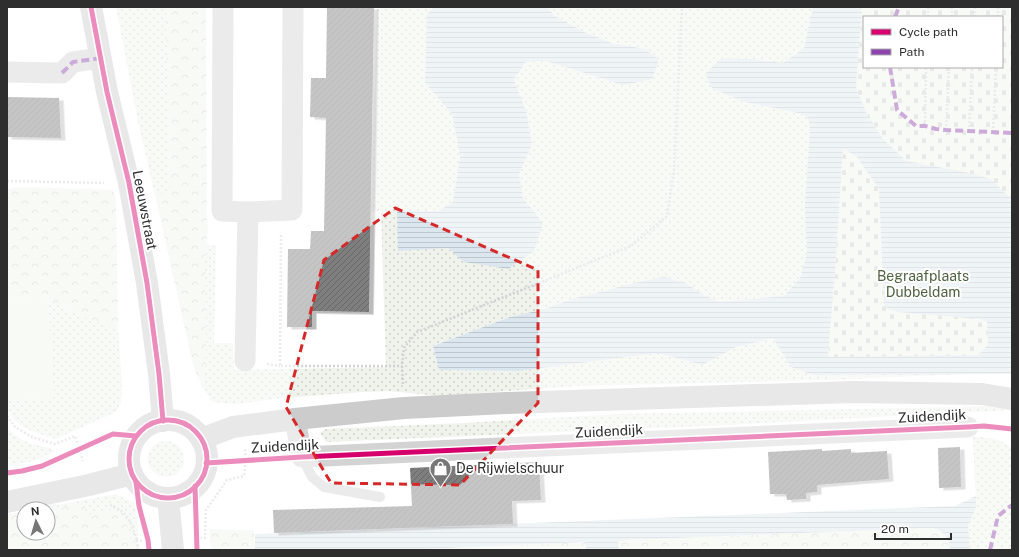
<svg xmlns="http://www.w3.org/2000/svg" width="1019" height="557" font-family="'Public Sans',sans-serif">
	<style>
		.grass { fill: url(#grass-dots) }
		.forest { fill: url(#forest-crowns) }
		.cemetery { fill: url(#cemetery-stones); fill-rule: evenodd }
		.pitch { fill: #f0f3ec }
		.water { fill: url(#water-rules); fill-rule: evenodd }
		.building { fill: url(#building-hatch); filter: url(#shadow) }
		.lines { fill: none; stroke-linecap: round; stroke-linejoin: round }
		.path { stroke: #d2d2d2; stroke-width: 2.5; stroke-dasharray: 2 2; stroke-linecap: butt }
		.lane { stroke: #d3d3d3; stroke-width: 10 }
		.street { stroke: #d3d3d3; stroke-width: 21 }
		.secondary { stroke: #ccc; stroke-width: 22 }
		.quiet { stroke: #8e44ad; stroke-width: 4; stroke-dasharray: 8 4; stroke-linecap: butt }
		.cycleway-casing { stroke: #fff; stroke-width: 8 }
		.cycleway { stroke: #d6006c; stroke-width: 5 }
		.marked { fill: none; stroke: #d62828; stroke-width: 3; stroke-dasharray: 8 5; stroke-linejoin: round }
		.labels { text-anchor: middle; stroke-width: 4; stroke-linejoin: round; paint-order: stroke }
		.street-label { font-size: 14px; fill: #2e2e2e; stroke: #fff }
		.park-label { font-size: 14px; fill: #4f6441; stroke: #fff }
		.poi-label { font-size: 14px; fill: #2e2e2e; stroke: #fff; text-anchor: start }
	</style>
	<defs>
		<pattern id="grass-dots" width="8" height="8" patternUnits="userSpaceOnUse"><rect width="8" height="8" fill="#f0f3ec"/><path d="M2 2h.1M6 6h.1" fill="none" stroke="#ced1cb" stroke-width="1.8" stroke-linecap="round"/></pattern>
		<pattern id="forest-crowns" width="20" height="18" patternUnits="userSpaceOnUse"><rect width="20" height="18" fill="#f0f3ec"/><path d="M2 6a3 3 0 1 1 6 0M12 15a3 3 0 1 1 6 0" fill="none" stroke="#ced1cb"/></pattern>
		<pattern id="cemetery-stones" width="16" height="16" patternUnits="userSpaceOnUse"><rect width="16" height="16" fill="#f0f3ec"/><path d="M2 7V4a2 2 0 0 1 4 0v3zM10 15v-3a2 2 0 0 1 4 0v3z" fill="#ced1cb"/></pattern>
		<pattern id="water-rules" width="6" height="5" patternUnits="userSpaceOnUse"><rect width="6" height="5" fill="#dbe6ee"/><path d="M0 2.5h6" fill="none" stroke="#bcc6cc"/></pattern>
		<pattern id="building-hatch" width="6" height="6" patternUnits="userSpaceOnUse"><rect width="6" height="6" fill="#7e7e7e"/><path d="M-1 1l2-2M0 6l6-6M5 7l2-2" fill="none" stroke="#686868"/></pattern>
		<filter id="shadow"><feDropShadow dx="4.5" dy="2.5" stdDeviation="0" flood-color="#0004"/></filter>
	</defs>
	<rect width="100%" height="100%" fill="#fff"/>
	<!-- grass -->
	<g class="grass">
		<polygon points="116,7 166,7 170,193 155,195 139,126"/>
		<path d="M377 7H433L427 15 425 83 452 114 457 139 460 157 453 202 439 211 428 210 448 248 465 262 543 223 523 198 519 174 532 145 527 114 514 80 527 62 546 61 606 80 645 49C612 43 570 34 547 7H813L804 48 783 63 752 59 722 58 712 88 741 101 803 114 808 118 810 128 806 193 807 253 800 278 784 296 720 302 704 295 684 282 664 277 642 281 572 299 545 309 510 317 433 346 439 370 518 371 658 353 702 365 736 347 773 338 791 367 813 375H830V380L576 386 439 396 389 391 364 392 283 398 236 404 212 402 201 384 206 368 205 259 207 244 216 246 214 343H233L234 370 386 367 381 211 371 212Z"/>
		<path d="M48 297 76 314 118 329 122 385 121 403 116 412 56 439C36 432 7 427 7 401L54 398Z"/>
		<polygon points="1005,406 1012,410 726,425 326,442 320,433 325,429 465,423 618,414"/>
		<path d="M7 427C14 436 26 443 37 445 44 447 49 447 55 451L35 461 7 466Z"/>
		<path d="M973 437C988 437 1001 438 1012 449V550H970L968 526 976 507Z"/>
		<circle cx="166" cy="459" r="18"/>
		<polygon points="116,494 136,504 139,550 7,550 7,515 24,511 24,533 48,533 48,509 36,509"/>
	</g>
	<!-- forest -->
	<g class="forest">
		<polygon points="166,7 206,7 207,219 208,231 205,259 206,368 201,384 193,365 155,195 170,192"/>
		<polygon points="21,187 113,190 116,201 118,329 76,314 48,297 7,300 7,189"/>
		<path d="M85 503 86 515C92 514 101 510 108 510 128 512 130 534 132 550H7V516L24 513V533H48V509Z"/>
		<path d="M932 528C944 530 949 537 950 550H619L618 542 623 540Z"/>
		<polygon points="209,529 254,530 255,550 211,550"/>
		<polygon points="583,542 586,543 586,550 400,550"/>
	</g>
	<!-- cemetery -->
	<path class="cemetery" d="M862 7H1012V374H962L830 380 828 357 835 271 843 148 856 88ZM864 17H1002V67H864Z"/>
	<!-- pitch -->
	<polygon class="pitch" points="48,297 54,398 7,401 7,300"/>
	<!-- water -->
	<g class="water">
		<polygon points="433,7 547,7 555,16 584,32 612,43 645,49 659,60 652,79 623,85 546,61 526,62 514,80 527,114 532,145 519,174 523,198 543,223 534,251 508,269 464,262 448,248 398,251 397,211 439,211 453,202 460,157 457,139 452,114 425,83 427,15"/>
		<path d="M813 7H862L856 88 866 112 882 138 906 161 969 173 991 179 1009 197H1012V374L813 375 791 367 773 338 736 347 702 365 658 353 518 371 439 370 433 346 510 317 545 309 572 299 642 281 664 277 684 282 704 295 720 302 784 296 800 278 807 253 805 206 810 128 808 118 803 114 741 101 712 88 705 74 722 58 752 59 783 63 804 48ZM843 148 857 157 879 189 884 305 888 309 899 312 980 319 987 322 988 345 978 355 828 357 835 272Z"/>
		<path d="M976 496V507L968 526 970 550H950C949 537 944 530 932 528L623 540 618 542 619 550H586V543L583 542 400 550H255V534L955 506Z"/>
	</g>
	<!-- building -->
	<g class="building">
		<polygon points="327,7 374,7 369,312 312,311 312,327 287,327 288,249 310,249 311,231 324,231 326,118 310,117 311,78 326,78"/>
		<polygon points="7,97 59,98 61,138 7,137"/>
		<polygon points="960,447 961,487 939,488 938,448"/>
		<polygon points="822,449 822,451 851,449 851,453 887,451 889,479 817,485 817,492 806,493 806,499 787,500 786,494 770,494 768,452"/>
		<polygon points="539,462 541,500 512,501 513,524 274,533 273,510 412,506 410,468"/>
	</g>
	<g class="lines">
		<!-- path -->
		<g class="path">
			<polyline points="928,17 928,7"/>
			<polyline points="952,17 952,7"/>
			<polyline points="975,17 975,7"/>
			<polyline points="998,17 998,7"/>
			<polyline points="925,126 926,67"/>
			<polyline points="946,130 949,67"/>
			<polyline points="969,131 972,67"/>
			<polyline points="993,132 996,67"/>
			<polyline points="7,181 104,183"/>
			<polyline points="281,235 280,366 402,366"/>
			<polyline points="267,364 280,366"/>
			<polyline points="403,384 402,366 404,348 417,332 631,246 667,216 674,170 682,7"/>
			<polyline points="7,416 15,427 32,437 55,444 75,436 83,461"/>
			<path d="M110 505C129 513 131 522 137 541"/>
			<polyline points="196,538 205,538 206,510 227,480 244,476 246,460 245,449"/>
			<polyline points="138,550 137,541 147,540"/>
		</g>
		<!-- lane -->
		<polyline class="lane" points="302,457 312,477 324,487 380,497"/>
		<!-- street -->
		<g class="street">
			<polyline points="223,7 222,211 248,212 245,361"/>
			<polyline points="7,72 62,73 73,62 101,58"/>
			<polyline points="248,212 292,210 293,7"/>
			<polyline points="295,419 302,457 968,427"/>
		</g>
		<!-- secondary -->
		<g class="secondary">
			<polyline points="91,7 107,92 129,183 147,283 159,374 163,421"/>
			<circle cx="168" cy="459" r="39"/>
			<polyline points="201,439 233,427 295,419 404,408 506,403 854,392 982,394 1012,399"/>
			<polyline points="168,498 173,550"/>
			<polyline points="7,502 89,485 132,474"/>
		</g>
		<!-- quiet -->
		<g class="quiet">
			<polyline points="895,17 899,7"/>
			<polyline points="890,67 897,110 916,126 925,126 936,129 946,130 1012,133"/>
			<polyline points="62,73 73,62 101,58"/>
			<polyline points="990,550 998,516 1012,505"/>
		</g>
		<defs>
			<g id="cycleway">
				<polyline points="91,7 107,92 129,183 147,283 159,374 163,421"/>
				<circle cx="168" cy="459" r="39"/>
				<polyline points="206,463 302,457 968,427 984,426 1012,429"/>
				<polyline points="7,473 22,471 42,466 113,434 136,436"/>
				<polyline points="136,482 139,506 148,540 149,550"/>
				<polyline points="195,486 197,550"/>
			</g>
		</defs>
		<!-- cycleway casing -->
		<use href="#cycleway" class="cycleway-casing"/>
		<!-- cycleway -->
		<use href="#cycleway" class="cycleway"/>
	</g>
	<!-- marked area -->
	<path d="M0 0H1019V557H0ZM395 208 538 270V403L460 485 331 483 286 407 324 260Z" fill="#fff" fill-opacity=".55" fill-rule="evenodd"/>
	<path class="marked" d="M395 208 538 270V403L460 485 331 483 286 407 324 260Z"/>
	<!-- icons -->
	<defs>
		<symbol id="shop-pin" viewBox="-11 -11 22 30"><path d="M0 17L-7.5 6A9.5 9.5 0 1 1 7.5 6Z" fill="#777" stroke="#fff"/><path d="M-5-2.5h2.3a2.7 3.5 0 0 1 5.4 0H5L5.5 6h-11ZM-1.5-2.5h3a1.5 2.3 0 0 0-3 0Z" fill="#fff"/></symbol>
	</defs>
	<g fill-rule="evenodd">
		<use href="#shop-pin" x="428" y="456" width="25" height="34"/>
	</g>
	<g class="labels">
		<!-- street labels -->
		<g class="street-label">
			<text transform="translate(145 210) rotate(79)" y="5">Leeuwstraat</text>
			<text transform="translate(932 416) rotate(-3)" y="5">Zuidendijk</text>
			<text transform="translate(609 431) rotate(-3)" y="5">Zuidendijk</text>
			<text transform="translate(285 446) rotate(-3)" y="5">Zuidendijk</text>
		</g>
		<!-- park labels -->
		<g class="park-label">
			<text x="923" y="281">Begraafplaats<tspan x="923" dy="16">Dubbeldam</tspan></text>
		</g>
		<!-- poi labels -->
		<g class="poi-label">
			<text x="456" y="473">De Rijwielschuur</text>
		</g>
	</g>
	<!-- border -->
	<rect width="1019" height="557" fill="none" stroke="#2e2e2e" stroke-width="16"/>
	<!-- legend -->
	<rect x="863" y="16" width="140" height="52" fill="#ffffff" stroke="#ababab"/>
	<rect x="871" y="29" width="20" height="6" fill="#d6006c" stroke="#ababab"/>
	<text x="899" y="36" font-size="12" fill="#2e2e2e">Cycle path</text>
	<rect x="871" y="49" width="20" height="6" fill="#8e44ad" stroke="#ababab"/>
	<text x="899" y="56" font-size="12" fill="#2e2e2e">Path</text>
	<!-- north arrow -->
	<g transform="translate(36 521) rotate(355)"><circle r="19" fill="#ffffff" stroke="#ababab"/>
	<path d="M0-3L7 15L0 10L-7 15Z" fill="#777777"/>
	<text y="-6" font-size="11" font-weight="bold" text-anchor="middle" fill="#2e2e2e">N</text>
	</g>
	<!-- scale -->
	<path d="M875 533v6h76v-6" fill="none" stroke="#2e2e2e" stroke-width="2"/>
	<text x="881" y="533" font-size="12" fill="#2e2e2e" stroke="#ffffff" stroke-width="3" paint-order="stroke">20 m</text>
</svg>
